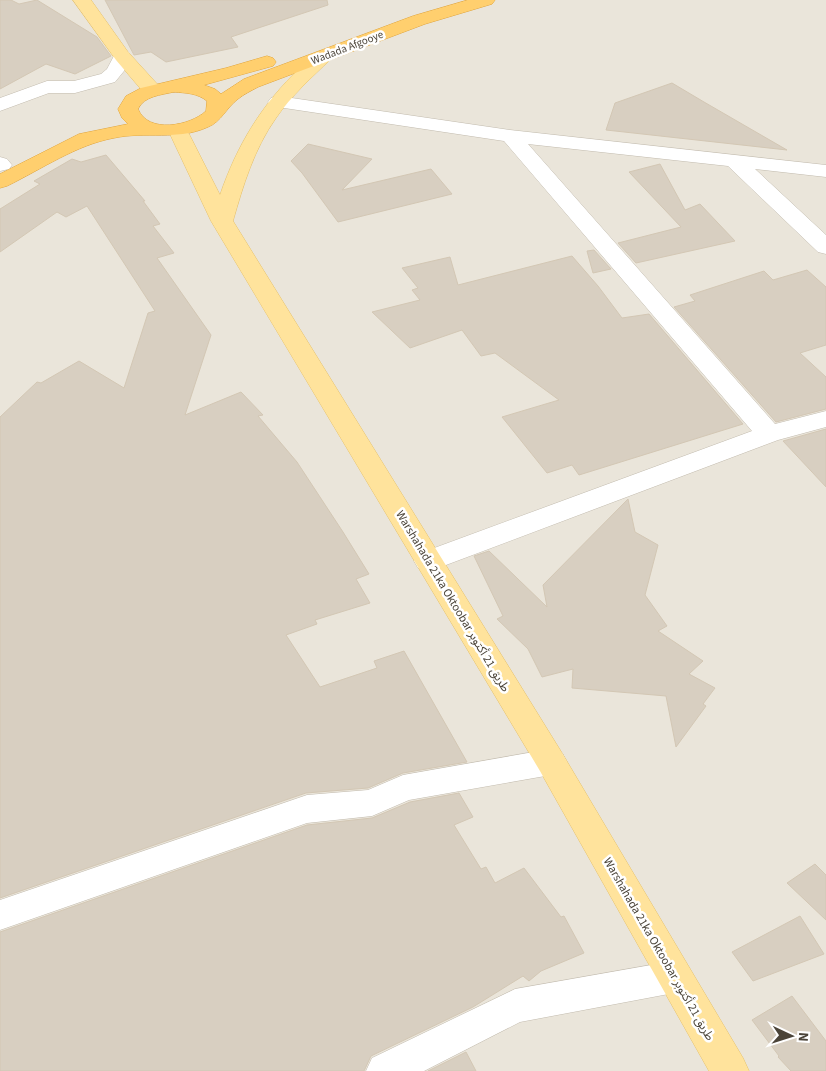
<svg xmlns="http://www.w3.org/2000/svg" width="826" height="1071" font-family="'Source Sans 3','Noto Sans Arabic',sans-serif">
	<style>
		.residential { fill: #eae5da }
		.building { fill: #d8cfc1; stroke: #d3c7b4 }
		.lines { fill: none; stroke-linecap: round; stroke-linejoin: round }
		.minor-casing { stroke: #c2bbae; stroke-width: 1 }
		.major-casing { stroke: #e6c16a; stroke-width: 1 }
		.highway-casing { stroke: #e0a43c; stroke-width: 1 }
		.minor { fill: #fff; fill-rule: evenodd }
		.major { fill: #ffe39c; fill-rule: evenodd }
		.highway { fill: #ffcf6e; fill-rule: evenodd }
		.labels { text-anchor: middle; stroke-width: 5; stroke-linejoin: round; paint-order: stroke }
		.far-street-label { font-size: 11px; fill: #4b4439; stroke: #fff }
		.street-label { font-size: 12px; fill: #4b4439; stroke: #fff }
	</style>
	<rect width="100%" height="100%" fill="#f6f3ec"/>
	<!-- residential -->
	<rect class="residential" x="0" y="0" width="826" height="1071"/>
	<!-- building -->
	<g class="building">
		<polygon points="0,0 11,0 19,4 37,0 97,37 111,56 75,74 46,64 0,89"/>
		<polygon points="105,0 327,0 328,5 231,37 238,47 166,62 151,52 134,55"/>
		<polygon points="672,83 704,102 787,150 606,130 615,103"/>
		<polygon points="308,144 372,159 342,190 431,169 452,194 338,222 302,173 291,161"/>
		<polygon points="106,155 145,201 143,201 160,224 153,226 174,253 157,258 211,335 185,415 241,392 263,415 258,416 297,462 343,532 369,574 356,579 370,603 315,620 317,624 286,635 320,687 377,668 374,661 404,651 467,762 403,773 368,788 306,793 0,898 0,417 37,382 41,383 79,361 124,388 148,313 155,311 87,206 66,217 57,212 0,252 0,209 40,184 34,181 72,159 81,162"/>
		<polygon points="660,164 685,210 700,204 735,241 636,263 618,243 681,227 629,172"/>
		<polygon points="594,250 611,269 593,273 587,251"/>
		<polygon points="572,256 598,286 622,318 649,314 743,424 579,475 572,465 547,473 502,417 559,400 495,353 481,356 462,330 410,348 372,312 420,300 412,290 418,288 402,268 450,257 458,285"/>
		<polygon points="807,270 826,287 826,345 800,353 826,377 826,409 776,422 674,307 695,301 690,295 764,271 773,280"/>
		<polygon points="826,429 826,487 783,441"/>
		<polygon points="628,499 635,532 658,545 645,595 667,626 658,631 703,661 689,674 715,688 703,704 706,706 676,747 666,696 572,688 573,669 542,677 528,649 497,619 503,616 474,556 489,551 547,607 543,585"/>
		<polygon points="459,793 473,817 454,825 481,869 486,867 495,883 524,868 561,917 564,916 584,953 541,971 529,981 523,976 473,1007 371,1056 364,1071 0,1071 0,932 307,825 372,818 410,802"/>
		<polygon points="815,864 826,875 826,920 787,883"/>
		<polygon points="800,916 824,954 753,981 732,952"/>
		<polygon points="792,996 826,1041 826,1071 791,1071 778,1057 779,1056 752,1020"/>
		<polygon points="466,1052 476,1071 428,1071"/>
	</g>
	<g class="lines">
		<defs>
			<g id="minor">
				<polygon points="122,51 128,52 131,56 124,71 115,82 75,93 49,93 0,111 0,98 47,81 74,81 101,74 107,69 116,52"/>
				<polygon points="278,96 510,130 826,165 826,177 755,169 826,235 826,254 818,252 728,166 528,144 775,424 826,411 826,427 778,440 438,568 428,571 418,568 414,561 418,554 752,431 504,141 271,106 268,102 271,98"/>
				<polygon points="0,157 7,159 12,165 9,169 0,171"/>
				<polygon points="551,749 562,753 567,762 562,771 551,775 409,800 372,816 307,823 0,930 0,900 307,795 368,790 403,775"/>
				<polygon points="674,961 687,965 692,977 687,989 674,993 520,1022 424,1071 366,1071 372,1058 515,989"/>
			</g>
			<g id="major">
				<polygon points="73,0 91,0 128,52 159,86 161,90 159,94 152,96 145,94 116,60"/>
				<path d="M325 50 331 51 334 55 331 59C312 77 291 96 276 118 254 149 243 186 233 221L562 753 743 1058 749 1071H709L540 771 211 221 168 130 171 126 178 124 185 126 220 195C237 145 262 104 300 68 308 61 315 52 325 50Z"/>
			</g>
			<path id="highway" d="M468 0H495L492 4 425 24 258 87C251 91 244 94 238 99 227 107 221 122 208 127 178 141 146 131 114 138 76 145 42 169 7 186L0 188V174L79 134 128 124 122 118 118 109 126 96 141 88 226 68 267 56 273 58 276 62 273 66 204 85 215 89 221 94 244 79 413 16ZM174 92C186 93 197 93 207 101L206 111C190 126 148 134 138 109 144 96 161 95 174 92Z"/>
		</defs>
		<!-- minor casing -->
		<use href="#minor" class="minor-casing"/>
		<!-- major casing -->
		<use href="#major" class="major-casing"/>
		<!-- highway casing -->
		<use href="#highway" class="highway-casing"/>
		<!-- minor -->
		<use href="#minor" class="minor"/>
		<!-- major -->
		<use href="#major" class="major"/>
		<!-- highway -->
		<use href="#highway" class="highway"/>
	</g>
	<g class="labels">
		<!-- far-street labels -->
		<g class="far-street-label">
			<text transform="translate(347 47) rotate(-21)" y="4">Wadada Afgooye</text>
		</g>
		<!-- street labels -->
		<g class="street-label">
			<text transform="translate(453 601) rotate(59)" y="4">Warshahada 21ka Oktoobar طريق 21 أكتوبر</text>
			<text transform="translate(659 949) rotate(60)" y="4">Warshahada 21ka Oktoobar طريق 21 أكتوبر</text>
		</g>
	</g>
	<!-- north arrow -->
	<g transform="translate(791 1036) rotate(94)" stroke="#ffffff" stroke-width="4" paint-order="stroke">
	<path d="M0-4L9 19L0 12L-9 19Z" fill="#4b4439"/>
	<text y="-8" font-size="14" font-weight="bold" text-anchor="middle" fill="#4b4439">N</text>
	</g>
</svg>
